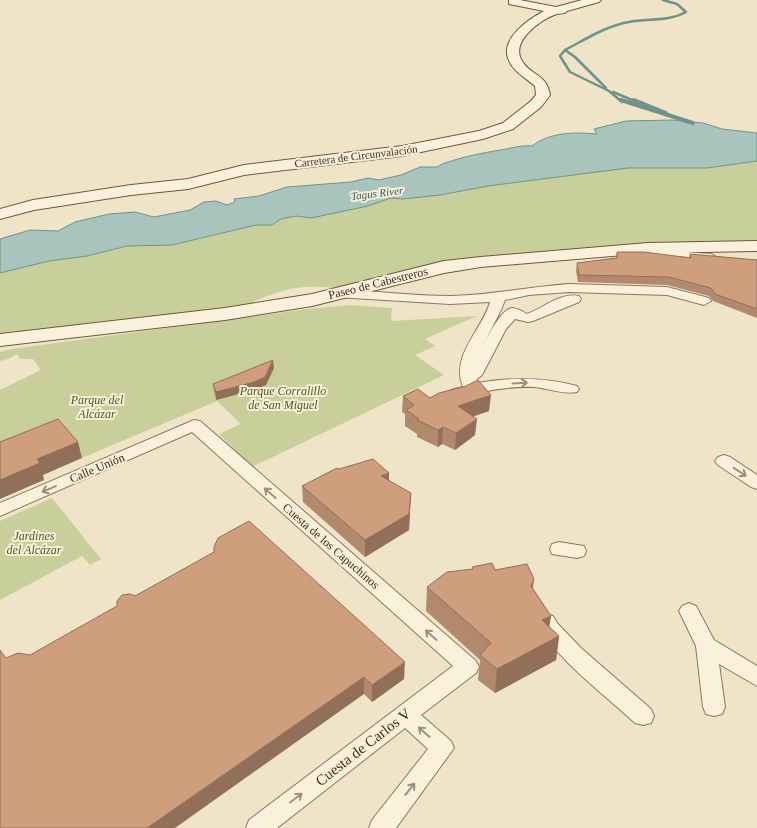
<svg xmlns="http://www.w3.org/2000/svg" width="757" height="828" font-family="Georgia,serif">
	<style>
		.green { fill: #c9cf9b }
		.water { fill: #a9c4bc; stroke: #6f938a }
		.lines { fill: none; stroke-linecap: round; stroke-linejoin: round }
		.stream-far1 { stroke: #6f938a; stroke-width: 2.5 }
		.stream { stroke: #6f938a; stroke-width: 4 }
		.street-casing { stroke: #8d765c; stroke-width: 2 }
		.secondary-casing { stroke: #6f573f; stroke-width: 2 }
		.street { fill: #faf1dc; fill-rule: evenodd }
		.secondary { fill: #faf1dc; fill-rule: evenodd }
		.wall { fill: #b2896c }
		.shaded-wall { fill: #916f58 }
		.building { fill: #cf9f7d; stroke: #916f58 }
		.oneway { stroke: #9c907e }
		.labels { text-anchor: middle; stroke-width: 4; stroke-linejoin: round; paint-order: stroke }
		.far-street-label { font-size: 11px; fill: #3d2e20; stroke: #f7eed8 }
		.far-water-label { font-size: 11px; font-style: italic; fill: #2f5d5a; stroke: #f7eed8 }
		.street-label { font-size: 12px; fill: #3d2e20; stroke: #f7eed8 }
		.park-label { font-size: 12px; font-style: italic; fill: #4d5a26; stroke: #f7eed8 }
		.near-street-label { font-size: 15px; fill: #3d2e20; stroke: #f7eed8 }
	</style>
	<rect width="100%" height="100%" fill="#f0e4c8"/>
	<!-- green -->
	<g class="green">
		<path d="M757 161V240L620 246 336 288C295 284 280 290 244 306L0 336V273L49 261 87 256 127 246 172 245 256 225H272L281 219 296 216 311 218 368 206 391 198 403 199 440 195 488 186 628 168H707Z"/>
		<polygon points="351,305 392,308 391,321 477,316 425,339 435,346 415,355 444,375 252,467 219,434 241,424 217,401 82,458 0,460 0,390 41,370 33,359 20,359 17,354 8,359 0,361 0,352 11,349 307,309"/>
		<polygon points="52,498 101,559 90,565 82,556 0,600 0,521"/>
	</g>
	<!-- water -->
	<path class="water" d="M672 120 703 123 722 129 757 133V161L707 168H628L488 186 440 195 403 199 391 198 368 206 311 218 296 216 281 219 272 225H256L172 245 127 246 87 256 49 261 0 273V239L30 230 58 231 75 222 109 214 135 212 154 217 190 210 204 202 216 201 227 205 235 202 234 199 259 196 287 187 351 182 368 178 379 180 401 175 420 167H437L442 164C462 157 481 153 501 150 513 148 520 145 532 146 550 132 575 132 597 134L594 129 626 121Z"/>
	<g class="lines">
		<!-- stream-far1 -->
		<g class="stream-far1">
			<polyline points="565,50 575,57 606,88"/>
			<polyline points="613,92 637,102"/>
			<path d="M622 102 609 91 570 72 560 56 565 50C586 39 606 26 629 22 648 18 668 22 686 12L677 4 663 0"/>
		</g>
		<!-- stream -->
		<g class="stream">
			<polyline points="621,100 693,123"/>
			<polyline points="634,100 666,113"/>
		</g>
		<defs>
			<g id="street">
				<polygon points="646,249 711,254 718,258 711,262 641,256 639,253 641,250"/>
				<path d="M569 284 667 287 709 298 711 301 704 305 667 295 569 292 529 295 505 300 501 310 482 347C487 338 501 309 512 308 517 308 522 311 527 314 543 308 562 292 579 296L581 299 579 302 533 321 528 322 515 319 506 329 482 375 477 379V383C512 377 543 377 577 386L579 389 577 392C564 395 548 388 534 387 508 386 482 391 457 398L451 396 449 393 451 390 463 387C450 355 483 329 490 302L450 304 336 297 329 293 336 289C374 291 413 296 451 296 491 295 529 287 569 284Z"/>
				<polygon points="194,420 200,421 476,661 479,667 476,673 421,715 451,741 454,748 396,828 369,828 372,820 428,749 405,728 277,828 246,828 249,820 453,666 192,432 0,516 0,503"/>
				<polygon points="724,455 730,457 757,475 757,489 751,487 718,465 715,461 718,457"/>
				<polygon points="559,542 584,546 586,551 584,556 577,558 552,554 550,549 552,544"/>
				<polygon points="689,603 696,606 714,640 757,666 757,686 719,664 725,707 722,714 714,716 706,714 703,707 696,646 679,611 682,606"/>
				<path d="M546 614 553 616 557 623 581 648 651 709 654 716 651 723 643 725 635 723C604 694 555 658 536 622L539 616Z"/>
			</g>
			<g id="secondary">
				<path d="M509 0H520L556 7 582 0H601L599 2 567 11 565 13C561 14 558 13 554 15 539 21 510 42 522 61 531 76 547 74 550 95L541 107 513 129 483 139 402 156 244 175 188 189 131 195 34 210 0 219V209L33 200 131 185 188 179 244 165 402 146 479 131 503 123 531 101 536 95 535 86C526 78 512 71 508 58 501 38 529 19 544 11L509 4Z"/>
				<polygon points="757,241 757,251 648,253 481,267 444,273 312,306 225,320 0,346 0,334 225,308 312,294 444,261 481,257 648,243"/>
			</g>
		</defs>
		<!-- street casing -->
		<use href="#street" class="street-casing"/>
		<!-- secondary casing -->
		<use href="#secondary" class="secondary-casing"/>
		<!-- street -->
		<use href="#street" class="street"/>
		<!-- secondary -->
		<use href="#secondary" class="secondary"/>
	</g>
	<!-- wall -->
	<g class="wall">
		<polygon points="617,252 689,257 690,254 757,260 757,318 713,301 709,296 667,285 578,282 576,271 577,263 616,258"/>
		<polygon points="274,368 266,385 254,390 216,400 214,392 213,384"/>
		<polygon points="466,386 489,411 474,416 475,435 455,450 442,444 438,447 417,437 417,434 405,426 405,414 402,412 403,396 430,398"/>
		<polygon points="339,469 389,473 389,480 410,510 409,530 365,557 303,502 302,486"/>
		<polygon points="472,567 495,570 533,589 551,616 549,627 559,636 556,660 495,693 478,680 480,660 426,611 427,587 472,569"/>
		<polygon points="30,655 404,679 372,702 364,694 6,658"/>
	</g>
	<!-- shaded-wall -->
	<g class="shaded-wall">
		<polygon points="273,360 274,368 266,385 254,390 216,400 216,392"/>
		<polygon points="491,395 489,411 457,422 458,406"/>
		<polygon points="477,419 475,435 455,450 456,433"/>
		<polygon points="443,427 442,444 438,447 438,430"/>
		<polygon points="78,442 82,458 43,475 44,480 0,499 0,480 37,459"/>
		<polygon points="389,473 388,490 381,476"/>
		<polygon points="411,493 409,530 365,557 365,540"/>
		<polygon points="534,579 531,603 531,586"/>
		<polygon points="551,616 547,640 542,620"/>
		<polygon points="559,636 556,660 495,693 497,669"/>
		<polygon points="405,662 404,679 372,702 372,685"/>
		<polygon points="364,677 364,694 175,828 147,828"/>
	</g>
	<!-- building -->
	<g class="building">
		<polygon points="617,252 644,252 691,258 690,254 757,260 757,309 715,294 711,288 669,277 579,275 577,263 617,258"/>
		<polygon points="273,360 265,377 254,382 216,392 213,384"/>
		<polygon points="478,380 491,395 458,406 477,419 456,433 443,427 438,430 417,420 419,419 406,410 414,405 403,396 418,389 430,398 439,393 466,386"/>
		<polygon points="58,419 78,442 37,459 40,463 0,480 0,442"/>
		<polygon points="373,459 389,473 381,476 411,493 409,514 365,540 302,486 337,468 339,469"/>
		<polygon points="249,521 405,662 372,685 364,677 147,828 0,828 0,650 6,658 18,653 30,655 117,606 117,601 122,595 130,594 135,596 214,552 214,547 218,538"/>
		<polygon points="492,563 495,570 527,564 534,579 531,586 551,616 542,620 559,636 497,669 480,655 491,643 427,587 447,572 473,569 472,567"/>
	</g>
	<!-- one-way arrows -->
	<defs><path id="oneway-shaft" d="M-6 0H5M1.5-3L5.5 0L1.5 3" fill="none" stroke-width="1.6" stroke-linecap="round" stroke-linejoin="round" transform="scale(1.25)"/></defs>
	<g class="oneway">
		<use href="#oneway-shaft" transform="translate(520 383) rotate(-3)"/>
		<use href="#oneway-shaft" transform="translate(740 472) rotate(34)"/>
		<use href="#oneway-shaft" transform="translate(49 489) rotate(157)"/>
		<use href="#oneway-shaft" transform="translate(270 493) rotate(-139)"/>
		<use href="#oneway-shaft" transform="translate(431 635) rotate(-139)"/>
		<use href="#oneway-shaft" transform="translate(424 732) rotate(-139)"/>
		<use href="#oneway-shaft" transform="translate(410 789) rotate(-51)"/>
		<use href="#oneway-shaft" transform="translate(296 798) rotate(-37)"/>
	</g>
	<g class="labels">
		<!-- far-street labels -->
		<g class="far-street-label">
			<text transform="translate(356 156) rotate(-7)" y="4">Carretera de Circunvalación</text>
		</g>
		<!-- far-water labels -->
		<g class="far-water-label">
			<text transform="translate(377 193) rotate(-7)" y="4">Tagus River</text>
		</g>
		<!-- street labels -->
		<g class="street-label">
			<text transform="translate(378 283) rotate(-14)" y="4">Paseo de Cabestreros</text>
			<text transform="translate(97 468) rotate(-23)" y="4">Calle Unión</text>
			<text transform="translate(331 546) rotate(41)" y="4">Cuesta de los Capuchinos</text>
		</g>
		<!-- park labels -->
		<g class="park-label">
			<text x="283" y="395">Parque Corralillo<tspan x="283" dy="14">de San Miguel</tspan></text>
			<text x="97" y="404">Parque del<tspan x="97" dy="14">Alcázar</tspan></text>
			<text x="34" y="540">Jardines<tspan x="34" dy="14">del Alcázar</tspan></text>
		</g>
		<!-- near-street labels -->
		<g class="near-street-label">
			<text transform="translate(363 747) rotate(-38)" y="5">Cuesta de Carlos V</text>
		</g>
	</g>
</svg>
